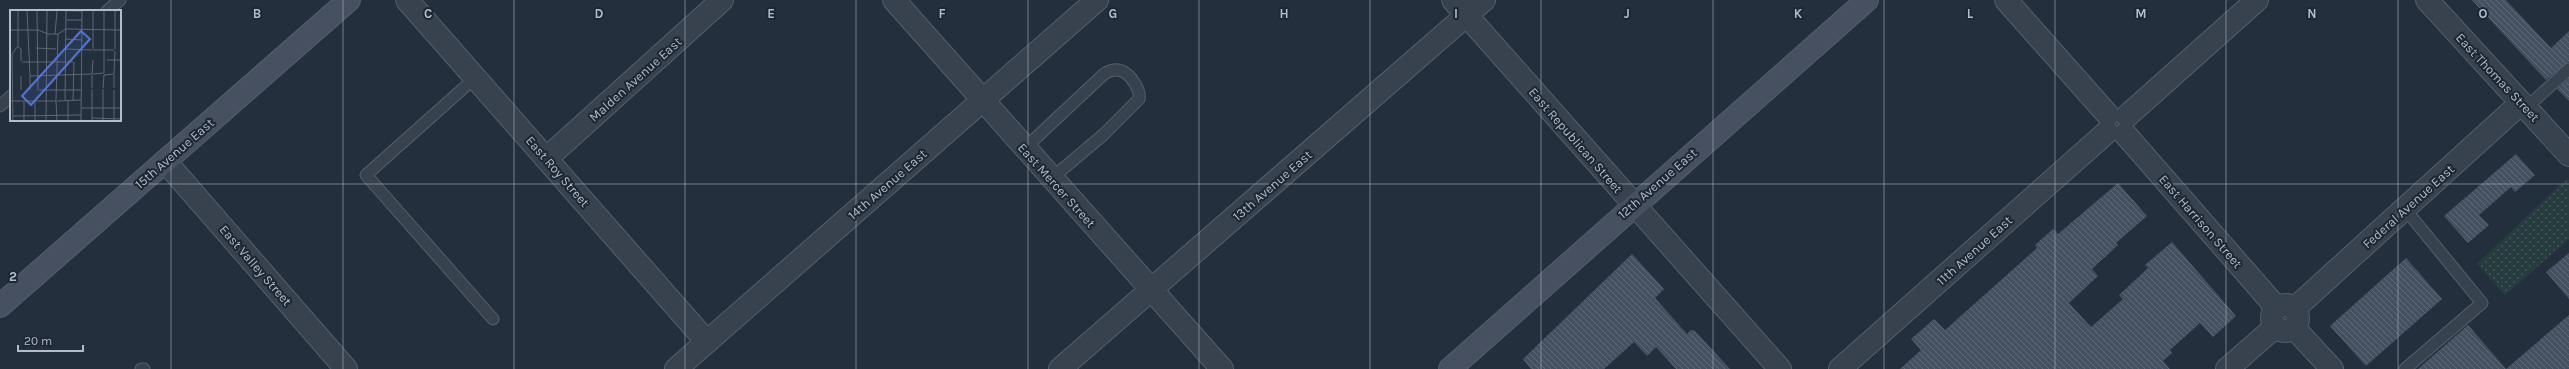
<svg xmlns="http://www.w3.org/2000/svg" width="2569" height="369" font-family="Karla,sans-serif">
	<style>
		.garden { fill: url(#garden-dots) }
		.building { fill: url(#building-back-hatch) }
		.lines { fill: none; stroke-linecap: round; stroke-linejoin: round }
		.lane-casing { stroke: #565f6c; stroke-width: 13 }
		.street-casing { stroke: #565f6c; stroke-width: 24 }
		.secondary-casing { stroke: #565f6c; stroke-width: 24 }
		.lane { stroke: #38414e; stroke-width: 11 }
		.street { stroke: #38414e; stroke-width: 22 }
		.secondary { stroke: #465061; stroke-width: 22 }
		.grid { fill: none; stroke: #b4bcc9; stroke-width: 1; stroke-opacity: 0.55 }
		.labels { text-anchor: middle; stroke-width: 4; stroke-linejoin: round; paint-order: stroke }
		.street-label { font-size: 13px; fill: #b4bcc9; stroke: #1d2633 }
		.inset-road { fill: none; stroke: #5e6776; stroke-width: 1 }
		.view { fill: #5274d3; fill-opacity: 0.15; stroke: #5274d3; stroke-width: 2 }
		.inset-edge { fill: none; stroke: #b4bcc9; stroke-width: 2 }
		.grid-label { font-size: 13px; text-anchor: middle; font-weight: bold; fill: #b4bcc9; stroke: #1d2633; stroke-width: 4; stroke-linejoin: round; paint-order: stroke }
	</style>
	<defs>
		<pattern id="garden-dots" width="8" height="8" patternUnits="userSpaceOnUse"><rect width="8" height="8" fill="#263c3f"/><path d="M2 2h.1M6 6h.1" fill="none" stroke="#435659" stroke-width="1.8" stroke-linecap="round"/></pattern>
		<pattern id="building-back-hatch" width="6" height="6" patternUnits="userSpaceOnUse"><rect width="6" height="6" fill="#455162"/><path d="M-1 5l2 2M0 0l6 6M5-1l2 2" fill="none" stroke="#5d6877"/></pattern>
	</defs>
	<rect width="100%" height="100%" fill="#242f3e"/>
	<!-- garden -->
	<polygon class="garden" points="2567,178 2569,180 2569,239 2505,295 2477,264"/>
	<!-- building -->
	<g class="building">
		<polygon points="2472,0 2506,0 2551,48 2569,31 2569,62 2546,80"/>
		<polygon points="2569,78 2569,101 2557,89"/>
		<polygon points="2516,154 2535,175 2515,192 2511,187 2479,215 2489,225 2468,243 2444,216"/>
		<polygon points="2118,183 2147,216 2116,243 2118,245 2092,269 2098,276 2069,303 2091,327 2123,299 2119,295 2148,268 2145,265 2172,242 2236,316 2213,337 2200,323 2170,350 2172,353 2163,361 2170,369 1900,369 1921,350 1911,339 1934,319 1945,330 2037,248 2035,245 2053,229 2058,234"/>
		<polygon points="2569,253 2569,299 2546,272"/>
		<polygon points="1632,254 1664,289 1655,298 1687,334 1691,330 1695,331 1730,369 1676,369 1656,347 1647,356 1634,342 1604,369 1531,369 1523,359"/>
		<polygon points="2406,258 2442,299 2366,366 2330,326"/>
		<polygon points="2569,315 2569,369 2418,369 2468,325 2506,369"/>
	</g>
	<g class="lines">
		<defs>
			<g id="lane">
				<polyline points="107,11 120,0"/>
				<polyline points="476,77 366,175 493,319"/>
				<polyline points="0,106 11,96"/>
				<polyline points="2526,108 2569,69"/>
				<path d="M1025 148 1104 74C1109 71 1115 68 1122 71 1131 75 1141 90 1139 99L1103 135 1052 178"/>
				<polyline points="141,369 144,369"/>
				<polyline points="2405,369 2482,303 2405,209"/>
			</g>
			<g id="street">
				<polyline points="407,0 707,342"/>
				<polyline points="894,0 1222,369"/>
				<polyline points="1453,0 1780,369"/>
				<polyline points="2006,0 2108,115"/>
				<polyline points="2427,0 2569,155"/>
				<polyline points="2127,116 2257,0"/>
				<polyline points="2125,134 2277,308"/>
				<polyline points="547,158 722,0"/>
				<polyline points="165,161 346,369"/>
				<circle cx="2285" cy="318" r="13"/>
				<polyline points="2294,309 2521,103"/>
				<polyline points="2294,328 2332,369"/>
				<polyline points="676,369 1097,0"/>
				<polyline points="1060,369 1484,0"/>
				<polyline points="1840,369 2107,132"/>
				<polyline points="2227,369 2275,327"/>
			</g>
			<g id="secondary">
				<polyline points="0,306 349,0"/>
				<polyline points="1450,369 1867,0"/>
			</g>
		</defs>
		<!-- lane casing -->
		<use href="#lane" class="lane-casing"/>
		<!-- street casing -->
		<use href="#street" class="street-casing"/>
		<!-- secondary casing -->
		<use href="#secondary" class="secondary-casing"/>
		<!-- lane -->
		<use href="#lane" class="lane"/>
		<!-- street -->
		<use href="#street" class="street"/>
		<!-- secondary -->
		<use href="#secondary" class="secondary"/>
	</g>
	<!-- grid -->
	<path class="grid" d="M171 0V369M343 0V369M514 0V369M685 0V369M856 0V369M1028 0V369M1199 0V369M1370 0V369M1541 0V369M1713 0V369M1884 0V369M2055 0V369M2226 0V369M2398 0V369M0 184H2569"/>
	<g class="labels">
		<!-- street labels -->
		<g class="street-label">
			<text transform="translate(2498 77) rotate(47)" y="5">East Thomas Street</text>
			<text transform="translate(635 79) rotate(-42)" y="5">Malden Avenue East</text>
			<text transform="translate(1576 140) rotate(49)" y="5">East Republican Street</text>
			<text transform="translate(174 153) rotate(-41)" y="5">15th Avenue East</text>
			<text transform="translate(558 171) rotate(49)" y="5">East Roy Street</text>
			<text transform="translate(1657 183) rotate(-41)" y="5">12th Avenue East</text>
			<text transform="translate(887 184) rotate(-41)" y="5">14th Avenue East</text>
			<text transform="translate(1057 185) rotate(48)" y="5">East Mercer Street</text>
			<text transform="translate(1272 185) rotate(-41)" y="5">13th Avenue East</text>
			<text transform="translate(2408 206) rotate(-42)" y="5">Federal Avenue East</text>
			<text transform="translate(2201 221) rotate(49)" y="5">East Harrison Street</text>
			<text transform="translate(1974 250) rotate(-42)" y="5">11th Avenue East</text>
			<text transform="translate(256 265) rotate(49)" y="5">East Valley Street</text>
		</g>
	</g>
	<!-- overview -->
	<g transform="translate(10 10)">
		<rect width="111" height="111" fill="#242f3e"/>
		<path class="inset-road" d="M17 0 20 66M26 0 72 1M27 0 28 80M56 10H72M0 20H28L38 24H48L56 19 111 20M45 24 47 1M55 29 72 30M8 37 11 39V51M26 38 46 39M55 39 82 40M83 39V0M105 39V0M83 40H104M97 50H111M12 52H63M82 64 83 50M83 64 94 63V0M104 64 105 41M20 66 82 64M82 78V65M93 78 94 65 104 64M104 78V65M11 80V66M20 80V66M29 80H72M46 90 48 24M63 90 64 52M0 91H46M14 91V111M25 91V111M46 91 47 111M47 91 71 90M55 91 56 0M58 91V111M71 98H111M3 106 71 105M82 108 111 109M3 111 2 44 8 36V0M36 111 37 0M71 111 72 0M82 111V79M93 111V79M104 111V80"/>
		<path class="view" d="M71 21 80 29 21 95 12 86Z"/>
		<rect width="111" height="111" class="inset-edge"/>
	</g>
	<g class="grid-label">
		<text x="257" y="18">B</text>
		<text x="428" y="18">C</text>
		<text x="599" y="18">D</text>
		<text x="771" y="18">E</text>
		<text x="942" y="18">F</text>
		<text x="1113" y="18">G</text>
		<text x="1284" y="18">H</text>
		<text x="1456" y="18">I</text>
		<text x="1627" y="18">J</text>
		<text x="1798" y="18">K</text>
		<text x="1970" y="18">L</text>
		<text x="2141" y="18">M</text>
		<text x="2312" y="18">N</text>
		<text x="2483" y="18">O</text>
		<text x="13" y="281">2</text>
	</g>
	<!-- scale -->
	<path d="M18 345v6h65v-6" fill="none" stroke="#b4bcc9" stroke-width="2"/>
	<text x="24" y="345" font-size="12" fill="#b4bcc9" stroke="#1d2633" stroke-width="3" paint-order="stroke">20 m</text>
</svg>
